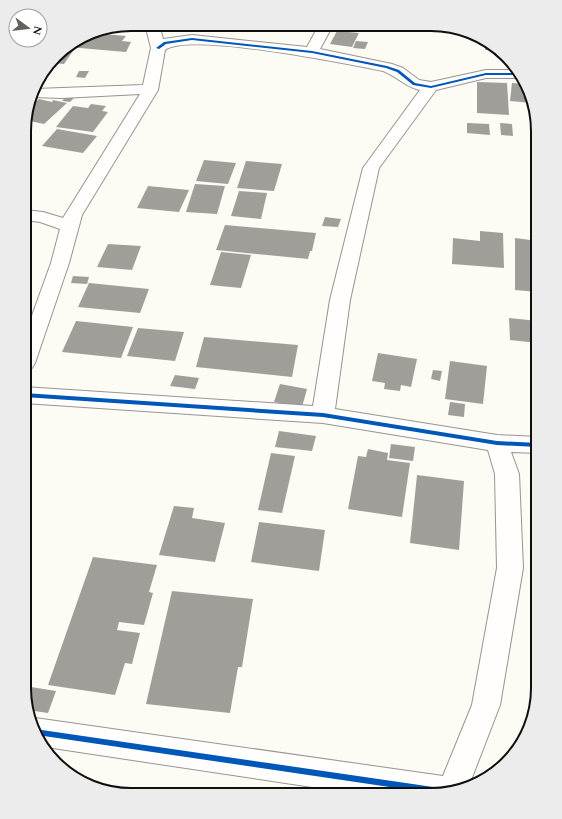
<svg xmlns="http://www.w3.org/2000/svg" width="562" height="819" font-family="Spectral,serif">
	<style>
		.building { fill: #a09e99 }
		.lines { fill: none; stroke-linecap: round; stroke-linejoin: round }
		.minor-casing { stroke: #969592; stroke-width: 2 }
		.minor { fill: #fffefd; fill-rule: evenodd }
		.cycleway-casing { stroke: #fff; stroke-width: 3 }
		.cycleway { fill: #0057b8; fill-rule: evenodd }
		.rim { fill: none; stroke: #0f0f0f; stroke-width: 2 }
	</style>
	<rect width="100%" height="100%" fill="#fcfbf4"/>
	<!-- building -->
	<g class="building">
		<polygon points="228,25 255,25 250,32 226,29"/>
		<polygon points="337,31 359,33 352,47 330,44"/>
		<polygon points="91,33 126,36 122,41 131,42 126,52 68,47"/>
		<polygon points="356,41 368,42 365,49 353,48"/>
		<polygon points="485,41 496,46 500,51 485,50"/>
		<polygon points="61,50 73,51 64,64 52,63"/>
		<polygon points="79,71 89,71 85,78 76,77"/>
		<polygon points="477,82 507,83 509,115 477,113"/>
		<polygon points="512,83 526,84 530,90 532,103 510,101"/>
		<polygon points="69,94 77,95 70,102 62,101"/>
		<polygon points="39,99 52,102 53,100 67,103 44,124 25,120 28,109"/>
		<polygon points="91,104 106,106 102,111 108,112 93,132 56,127 73,106 88,108"/>
		<polygon points="467,123 489,124 490,135 467,133"/>
		<polygon points="500,123 512,124 513,136 501,135"/>
		<polygon points="57,129 97,136 83,153 42,146"/>
		<polygon points="204,160 236,163 228,184 196,181"/>
		<polygon points="246,161 282,164 274,191 237,188"/>
		<polygon points="195,184 225,186 217,214 186,212"/>
		<polygon points="148,186 189,190 179,212 137,208"/>
		<polygon points="239,191 267,193 261,219 231,216"/>
		<polygon points="325,217 341,219 338,227 322,226"/>
		<polygon points="225,225 316,233 312,251 310,251 308,259 216,250"/>
		<polygon points="480,231 503,233 504,268 452,264 453,238 480,241"/>
		<polygon points="515,238 538,241 538,292 515,290"/>
		<polygon points="108,244 141,246 132,270 97,267"/>
		<polygon points="221,252 251,255 241,288 210,285"/>
		<polygon points="73,276 89,277 87,284 71,283"/>
		<polygon points="89,283 149,289 140,313 78,307"/>
		<polygon points="509,318 538,321 538,343 510,340"/>
		<polygon points="76,321 133,327 121,358 62,352"/>
		<polygon points="138,328 184,332 175,361 127,356"/>
		<polygon points="204,337 298,345 292,377 196,367"/>
		<polygon points="378,353 417,359 411,387 401,385 400,391 384,389 385,383 372,381"/>
		<polygon points="450,361 487,366 483,404 445,399"/>
		<polygon points="433,370 442,371 440,381 431,379"/>
		<polygon points="175,375 199,378 195,389 170,386"/>
		<polygon points="280,384 307,389 302,407 274,402"/>
		<polygon points="450,402 465,404 464,417 448,415"/>
		<polygon points="279,431 316,436 312,451 275,447"/>
		<polygon points="391,444 415,447 413,461 389,458"/>
		<polygon points="368,449 388,453 387,460 410,463 402,517 348,509 358,456 366,457"/>
		<polygon points="271,453 295,456 282,513 258,510"/>
		<polygon points="417,475 464,481 459,550 410,543"/>
		<polygon points="174,506 194,508 192,518 225,523 215,562 159,555"/>
		<polygon points="259,522 325,530 319,571 251,562"/>
		<polygon points="93,557 157,565 149,592 153,593 144,625 119,622 117,630 140,633 132,664 125,663 115,695 48,685"/>
		<polygon points="172,591 253,599 242,667 238,667 230,713 146,704"/>
		<polygon points="31,687 56,691 48,713 28,710 26,699"/>
	</g>
	<g class="lines">
		<defs>
			<path id="minor" d="M145 24H159L163 39 192 35 307 47 319 25H333L320 49 392 64 403 68 419 80 431 82 486 70H514L521 78H486L436 90 379 168 350 300 335 409 497 435 538 437V453L511 452 519 474 523 568 500 705 468 788 431 795H365L46 747 32 729 30 720 35 718 443 776 472 705 497 568 495 474 488 450 323 423 24 403V387L313 406 330 300 363 168 420 90C405 87 397 76 383 71 348 64 189 32 165 50L158 90 82 215 69 263 35 363 32 368 25 370V335L51 263 60 229 40 222 25 220V210L43 212 63 218 140 94 62 98 32 97 35 89 143 85 151 48Z"/>
		</defs>
		<!-- minor casing -->
		<use href="#minor" class="minor-casing"/>
		<!-- minor -->
		<use href="#minor" class="minor"/>
		<defs>
			<g id="cycleway">
				<polygon points="192,38 312,51 387,66 399,70 415,83 431,86 486,73 517,73 518,75 486,75 431,88 413,85 397,72 386,68 312,53 192,40 166,44 159,49 156,48 164,42"/>
				<polygon points="24,393 323,413 497,441 538,443 538,447 497,445 323,417 24,397"/>
				<polygon points="35,729 447,789 449,790 450,791 437,794 37,735 33,730"/>
			</g>
		</defs>
		<!-- cycleway casing -->
		<use href="#cycleway" class="cycleway-casing"/>
		<!-- cycleway -->
		<use href="#cycleway" class="cycleway"/>
	</g>
	<!-- crop -->
	<path d="M0 0H562V819H0ZM131 31H431A100 100 0 0 1 531 131V688A100 100 0 0 1 431 788H131A100 100 0 0 1 31 688V131A100 100 0 0 1 131 31Z" fill="#ececec" fill-rule="evenodd"/>
	<path class="rim" d="M131 31H431A100 100 0 0 1 531 131V688A100 100 0 0 1 431 788H131A100 100 0 0 1 31 688V131A100 100 0 0 1 131 31Z"/>
	<!-- north arrow -->
	<g transform="translate(28 28) rotate(105)"><circle r="19" fill="#ffffff" stroke="#9f9f9f"/>
	<path d="M0-3L7 15L0 10L-7 15Z" fill="#62625f"/>
	<text y="-6" font-size="11" font-weight="bold" text-anchor="middle" fill="#0f0f0f">N</text>
	</g>
</svg>
